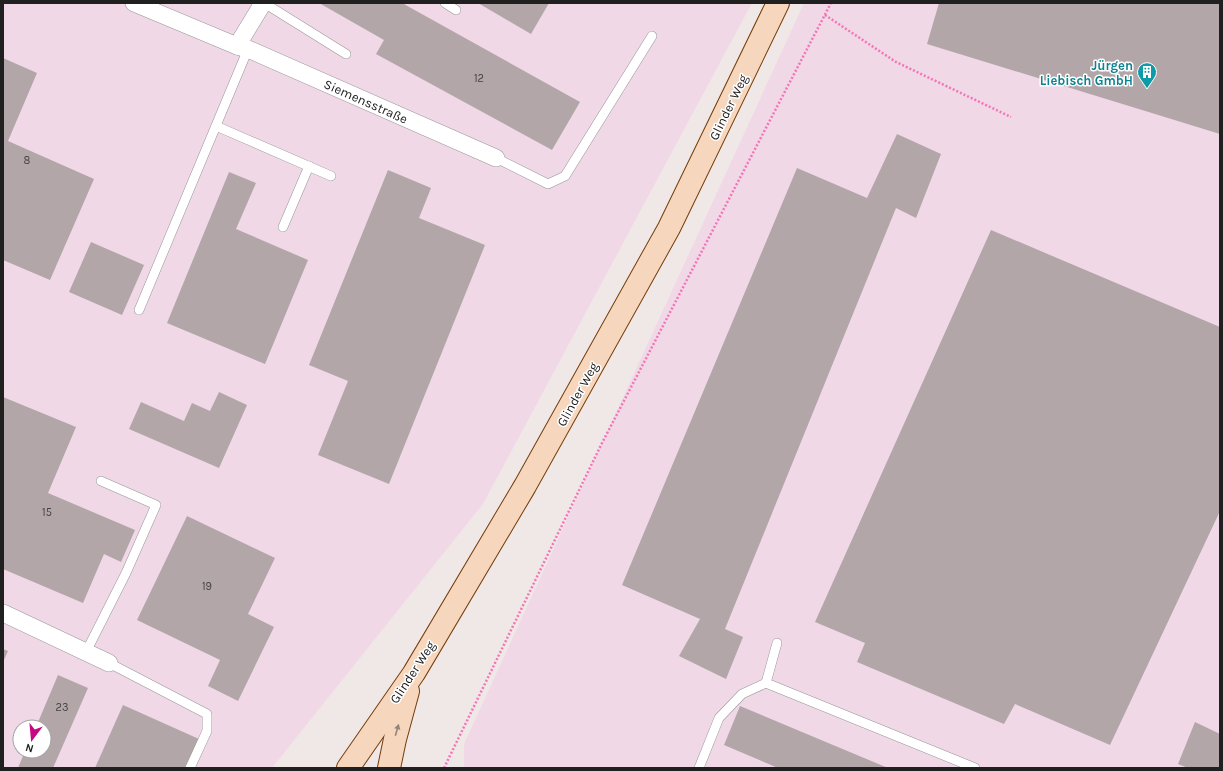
<svg xmlns="http://www.w3.org/2000/svg" width="1223" height="771" font-family="Karla,sans-serif">
	<style>
		.commercial { fill: #f0d8e6; fill-rule: evenodd }
		.building { fill: #b2a6a9 }
		.lines { fill: none; stroke-linecap: round; stroke-linejoin: round }
		.service-casing { stroke: #979797; stroke-width: 10 }
		.minor-casing { stroke: #979797; stroke-width: 18 }
		.secondary-casing { stroke: #753d09; stroke-width: 24 }
		.path { stroke: #f474b8; stroke-width: 2.5; stroke-dasharray: 2 2; stroke-linecap: butt }
		.service { stroke: #fff; stroke-width: 9 }
		.minor { stroke: #fff; stroke-width: 17 }
		.secondary { stroke: #f7d6be; stroke-width: 22 }
		.oneway { fill: #968477 }
		.labels { text-anchor: middle; stroke-width: 3; stroke-linejoin: round; paint-order: stroke }
		.number-label { font-size: 11px; fill: #444242 }
		.culture-label { font-size: 13px; font-weight: bold; fill: #0d838f; stroke: #fff; text-anchor: end }
		.street-label { font-size: 13px; fill: #202020; stroke: #fff }
	</style>
	<rect width="100%" height="100%" fill="#f0e8e7"/>
	<!-- commercial -->
	<g class="commercial">
		<path d="M3 3H752L483 504 272 768H3ZM20 727H44V751H20Z"/>
		<polygon points="804,3 1220,3 1220,768 464,768 464,744"/>
	</g>
	<!-- building -->
	<g class="building">
		<polygon points="319,3 402,3 580,102 552,150 376,54 384,40"/>
		<polygon points="478,3 549,3 531,34"/>
		<polygon points="939,3 1220,3 1220,134 927,44"/>
		<polygon points="3,58 37,73 8,141 94,179 50,280 3,260"/>
		<polygon points="897,134 941,154 916,218 896,208 725,629 743,637 726,679 679,656 700,619 622,585 797,168 867,198"/>
		<polygon points="388,170 431,188 419,218 485,245 389,484 318,455 348,381 309,365"/>
		<polygon points="229,172 256,183 236,229 308,260 265,364 167,323"/>
		<polygon points="991,230 1220,327 1220,511 1110,745 1015,704 1004,724 857,662 865,643 815,622"/>
		<polygon points="91,242 144,265 122,315 69,292"/>
		<polygon points="219,392 247,405 219,468 129,429 141,402 184,421 192,403 210,411"/>
		<polygon points="3,397 76,427 48,493 135,530 121,562 104,554 83,603 3,569"/>
		<polygon points="187,516 275,558 248,614 274,627 238,701 208,686 220,660 137,620"/>
		<polygon points="3,649 8,651 3,662"/>
		<polygon points="58,675 88,688 53,768 18,768 25,751 44,751 44,727 36,727"/>
		<polygon points="123,705 199,739 185,768 95,768"/>
		<polygon points="740,706 888,768 778,768 724,745"/>
		<polygon points="1195,722 1220,734 1220,768 1188,768 1178,764"/>
	</g>
	<g class="lines">
		<defs>
			<g id="service">
				<polyline points="264,3 346,54"/>
				<polyline points="445,3 456,10"/>
				<polyline points="216,126 331,176"/>
				<polyline points="496,158 548,184 565,176 652,36"/>
				<polyline points="283,227 309,166"/>
				<polyline points="139,310 248,49"/>
				<polyline points="777,643 766,683 975,768"/>
				<polyline points="86,652 126,573 156,505 101,481"/>
				<polyline points="109,663 207,714 207,731 190,768"/>
				<polyline points="699,768 719,718 742,694 766,683"/>
			</g>
			<g id="minor">
				<polyline points="134,3 237,46 248,49 496,158"/>
				<polyline points="237,46 263,3"/>
				<polyline points="3,613 109,663"/>
			</g>
			<g id="secondary">
				<polyline points="348,768 414,673 525,486 669,228 778,3"/>
				<polyline points="389,768 395,739 408,691"/>
			</g>
		</defs>
		<!-- service casing -->
		<use href="#service" class="service-casing"/>
		<!-- minor casing -->
		<use href="#minor" class="minor-casing"/>
		<!-- secondary casing -->
		<use href="#secondary" class="secondary-casing"/>
		<!-- path -->
		<g class="path">
			<polyline points="825,15 896,62 1011,117"/>
			<polyline points="444,768 602,443 831,3"/>
		</g>
		<!-- service -->
		<use href="#service" class="service"/>
		<!-- minor -->
		<use href="#minor" class="minor"/>
		<!-- secondary -->
		<use href="#secondary" class="secondary"/>
	</g>
	<!-- one-way arrows -->
	<defs><path id="oneway-solid" d="M-6-.8H1V-3.2L6.5 0L1 3.2V.8H-6Z"/></defs>
	<use class="oneway" href="#oneway-solid" transform="translate(397 730) rotate(-74)"/>
	<!-- icons -->
	<defs>
		<symbol id="building-pin" viewBox="-11 -11 22 30"><path d="M0 17L-7.5 6A9.5 9.5 0 1 1 7.5 6Z" fill="#0f9aa8" stroke="#fff"/><path d="M-4-6H4V6H1V3H-1V6H-4ZM-2.5-4.3h1.7v1.8h-1.7ZM.8-4.3h1.7v1.8H.8ZM-2.5-1h1.7V.8h-1.7ZM.8-1h1.7V.8H.8Z" fill="#fff"/></symbol>
	</defs>
	<g fill-rule="evenodd">
		<use href="#building-pin" x="1136" y="61" width="22" height="30"/>
	</g>
	<g class="labels">
		<!-- number labels -->
		<g class="number-label">
			<text x="479" y="82">12</text>
			<text x="27" y="164">8</text>
			<text x="47" y="516">15</text>
			<text x="207" y="590">19</text>
			<text x="62" y="711">23</text>
		</g>
		<!-- culture labels -->
		<g class="culture-label">
			<text x="1133" y="70">Jürgen<tspan x="1133" dy="15">Liebisch GmbH</tspan></text>
		</g>
		<!-- street labels -->
		<g class="street-label">
			<text transform="translate(366 101) rotate(24)" y="5">Siemensstraße</text>
			<text transform="translate(728 107) rotate(-64)" y="5">Glinder Weg</text>
			<text transform="translate(577 394) rotate(-61)" y="5">Glinder Weg</text>
			<text transform="translate(412 672) rotate(-57)" y="5">Glinder Weg</text>
		</g>
	</g>
	<!-- border -->
	<rect width="1223" height="771" fill="none" stroke="#202020" stroke-width="8"/>
	<!-- north arrow -->
	<g transform="translate(32 739) rotate(196)"><circle r="19" fill="#ffffff" stroke="#a6a6a6"/>
	<path d="M0-3L7 15L0 10L-7 15Z" fill="#c80881"/>
	<text y="-6" font-size="11" font-weight="bold" text-anchor="middle" fill="#202020">N</text>
	</g>
</svg>
